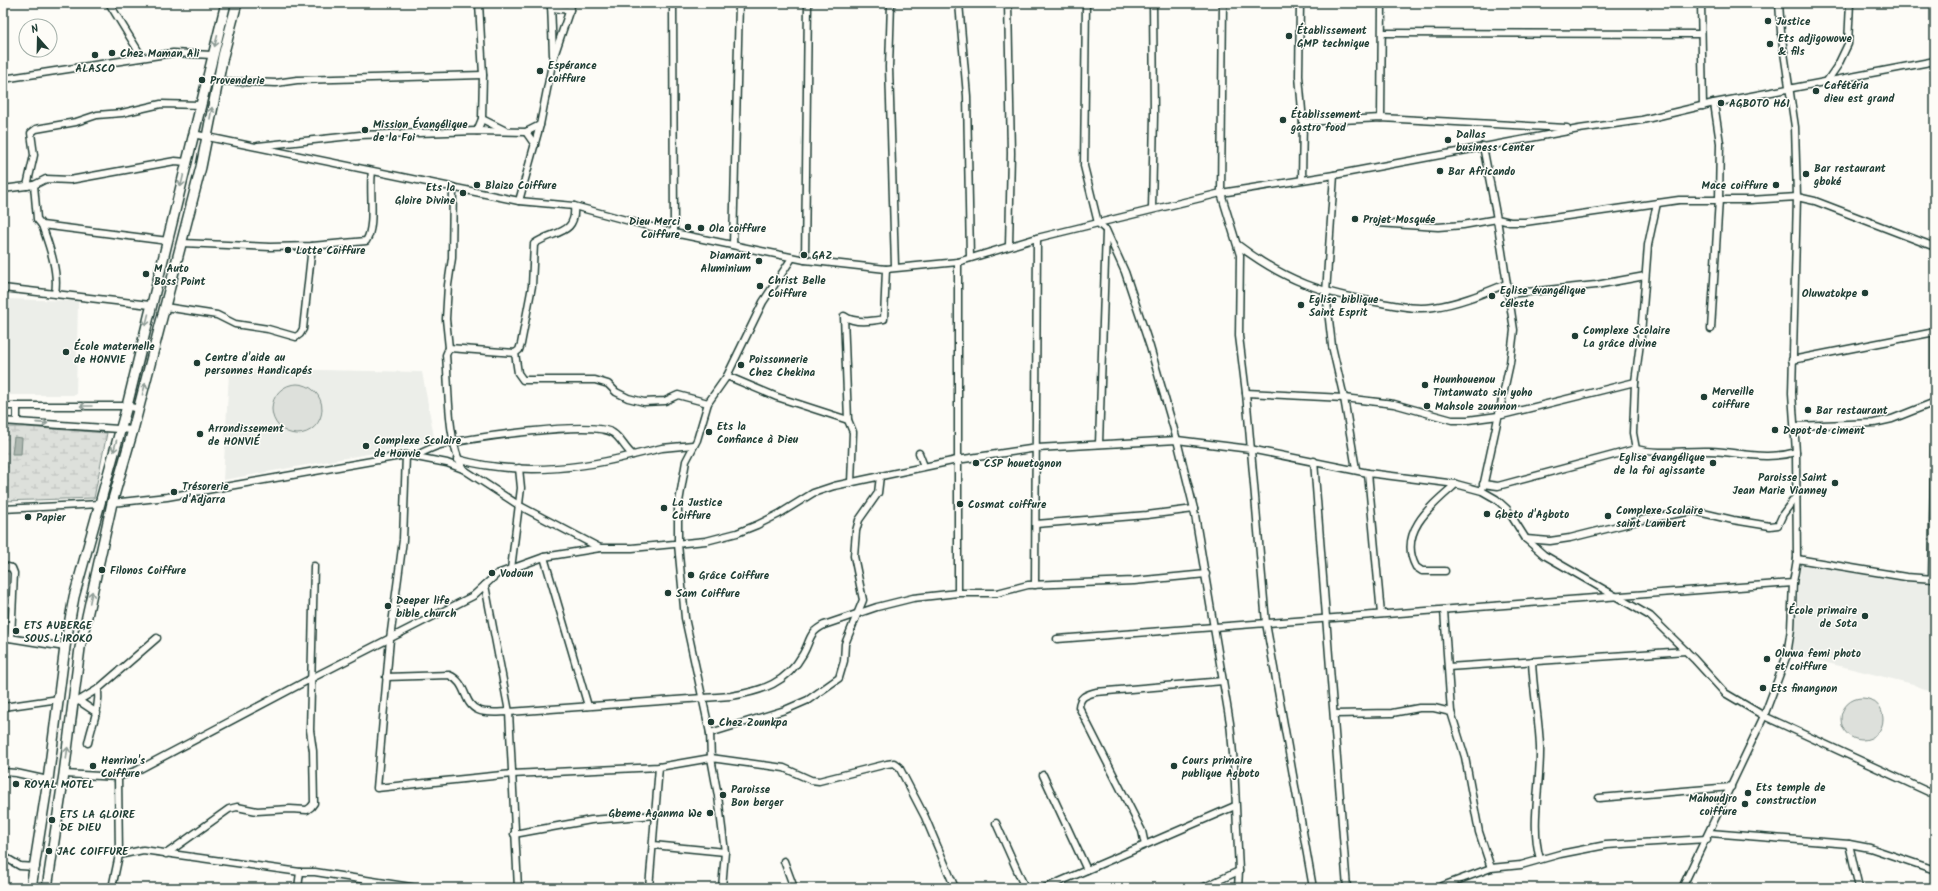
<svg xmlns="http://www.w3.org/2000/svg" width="1938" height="891" font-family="Kalam,sans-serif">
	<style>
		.built { fill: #eceee9 }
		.green { fill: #dde0db; stroke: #7e8e88 }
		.wetland { fill: url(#wetland-marsh); stroke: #7e8e88 }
		.water { fill: #aeb8b1; stroke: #75877f }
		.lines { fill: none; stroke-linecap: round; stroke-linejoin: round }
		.street-casing { stroke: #1f3d34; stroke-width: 9 }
		.primary-casing { stroke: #1f3d34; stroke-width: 12 }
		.street { stroke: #fdfcf7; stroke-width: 6 }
		.primary { stroke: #fdfcf7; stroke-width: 9 }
		.oneway { stroke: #8e9c96 }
		.poi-dot { fill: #1f3d34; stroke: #fdfcf7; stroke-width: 1.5 }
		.labels { text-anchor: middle; stroke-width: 3; stroke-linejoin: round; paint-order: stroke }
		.poi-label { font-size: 11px; font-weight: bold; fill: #1f3d34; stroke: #fdfcf7; text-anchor: start }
	</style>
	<defs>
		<pattern id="wetland-marsh" width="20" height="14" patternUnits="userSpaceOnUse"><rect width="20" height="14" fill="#dde0db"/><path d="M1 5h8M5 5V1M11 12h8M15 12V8" fill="none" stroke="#bdc1bd"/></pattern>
	</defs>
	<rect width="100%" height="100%" fill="#fdfcf7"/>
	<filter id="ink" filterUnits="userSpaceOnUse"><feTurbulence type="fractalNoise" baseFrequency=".025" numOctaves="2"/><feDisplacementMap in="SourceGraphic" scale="8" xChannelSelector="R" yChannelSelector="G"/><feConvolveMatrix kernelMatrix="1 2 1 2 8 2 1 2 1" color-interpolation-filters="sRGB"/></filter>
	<g filter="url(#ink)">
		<!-- built -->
		<g class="built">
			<polygon points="3,299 78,301 76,395 3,395"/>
			<polygon points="265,369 422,372 435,442 223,480 229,373"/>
			<polygon points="1801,560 1935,578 1935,694 1913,684 1791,654"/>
		</g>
		<!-- green -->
		<g class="green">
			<circle cx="297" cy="409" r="25"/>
			<circle cx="1862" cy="719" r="21"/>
		</g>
		<!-- wetland -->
		<polygon class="wetland" points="3,427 26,427 107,433 94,498 3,501"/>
		<!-- water -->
		<polygon class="water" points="14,437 22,438 21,454 12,454"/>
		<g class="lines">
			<defs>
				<g id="street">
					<polyline points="109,3 142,57"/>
					<polyline points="551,3 553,55"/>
					<polyline points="673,3 674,233"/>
					<polyline points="891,3 889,67 895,266"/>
					<polyline points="959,3 967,96 970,258"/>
					<polyline points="1008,3 1011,153 1009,246"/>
					<polyline points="1086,3 1084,166 1098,223 1106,230 1125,272 1150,347 1177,440 1194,509 1230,723 1234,764 1239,871 1238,888"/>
					<polyline points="1223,3 1221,193 1240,255 1239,336 1246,393 1266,623 1313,888"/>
					<polyline points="1300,3 1299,76 1303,122 1302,179"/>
					<polyline points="1701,3 1703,106"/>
					<polyline points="551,8 570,10"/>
					<polyline points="1383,33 1700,34"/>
					<polyline points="3,79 173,53 212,55"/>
					<polyline points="218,81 276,83 297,80 483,75"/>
					<polyline points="1827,81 1838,65 1848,44 1850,3"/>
					<polyline points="1381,118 1382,3"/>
					<polyline points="482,119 504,130"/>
					<polyline points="1303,122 1381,118 1567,128"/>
					<polyline points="477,131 482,119 483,75 479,3"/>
					<polyline points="526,132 535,145"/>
					<polyline points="193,134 519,201 574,206 674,233 805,260 886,269 958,262 1037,238 1221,193 1334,175 1579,129 1642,120 1714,103 1935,61"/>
					<polyline points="258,146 360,135 477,131 526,132 540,125"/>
					<polyline points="1334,175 1326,293 1332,346 1344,398 1356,469"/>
					<polyline points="34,185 37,219 42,225 168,241"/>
					<polyline points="27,186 34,155 31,133 36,129 76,122 97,115 122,113 161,104 200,105"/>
					<path d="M453 187 452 258 448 285 446 319 449 348 446 355C449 388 447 441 463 469"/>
					<polyline points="3,189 34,185 46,179 70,180 175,161 186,162"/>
					<polyline points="519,201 540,125 553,59 572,3"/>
					<polyline points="1152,209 1154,115 1153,3"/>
					<polyline points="1377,223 1438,227 1463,225 1497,219 1510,222 1525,222 1679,200 1750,200 1797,197 1815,201 1935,247"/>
					<path d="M42 225C49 245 59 272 55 293"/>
					<path d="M182 243 270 247 312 246 366 241C376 226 369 191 372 171"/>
					<polyline points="733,245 739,3"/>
					<path d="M1238 245C1285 281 1324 294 1382 303 1399 306 1417 310 1434 307 1458 304 1484 293 1506 284"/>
					<polyline points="805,260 808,3"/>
					<polyline points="3,288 150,305"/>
					<polyline points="1508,294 1596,285 1645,276"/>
					<polyline points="1935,305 1935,377"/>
					<polyline points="165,307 217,315 235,324 268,329 296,337 300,334 303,329 312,246"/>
					<polyline points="1711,329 1719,199 1720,143 1714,103"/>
					<polyline points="449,348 515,353 518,373 523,380 595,380 608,384 616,392 628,398 644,402 665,401 678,395 708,403"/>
					<path d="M515 353 519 350 521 344 532 286 534 244C553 230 577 236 574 206"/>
					<polyline points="1792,360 1935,332"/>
					<polyline points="727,376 777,397 848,420"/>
					<polyline points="1246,393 1344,398 1394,404 1452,420 1468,420 1498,416 1635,382"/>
					<polyline points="3,406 127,406 138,409"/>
					<polyline points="17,406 17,421"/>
					<polyline points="3,421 133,430"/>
					<polyline points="1795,426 1874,423 1892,419 1935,402"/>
					<polyline points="1099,444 1106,231"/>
					<path d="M1636 449C1660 455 1685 450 1710 451 1739 452 1766 461 1796 452"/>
					<polyline points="919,453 924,466"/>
					<polyline points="406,455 403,540 390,639 377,788 512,774 659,767 711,758 784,768 811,780 819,781 887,764 894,763 899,767 925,817 955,888"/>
					<path d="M415 456C423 452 431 448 440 445 468 439 592 419 613 433 621 438 625 449 633 455L662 448 693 445"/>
					<path d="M457 459C514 475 576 470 633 455"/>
					<polyline points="1314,461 1347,888"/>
					<polyline points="1368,473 1381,614"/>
					<path d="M851 483 853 432 848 420 844 316C855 324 872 321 884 319L886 269"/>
					<polyline points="1483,484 1498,486 1636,449 1633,433 1635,382 1641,335 1648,245 1657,203"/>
					<polyline points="1483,487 1510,363 1514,330 1497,219 1483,146"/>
					<polyline points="112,503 167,497 406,455 447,463 463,469 520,506 600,548"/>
					<polyline points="3,509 100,504"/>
					<polyline points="1036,524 1147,515 1194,509"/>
					<polyline points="1526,539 1550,541 1570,538 1646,519 1694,511 1733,520 1770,526 1778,525 1783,514 1797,495"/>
					<polyline points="544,557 588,706"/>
					<polyline points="1797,559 1906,577 1934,579"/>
					<polyline points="3,566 12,568 14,573 11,638"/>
					<polyline points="511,569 521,488 519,468"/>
					<path d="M1445 571H1422L1416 567C1397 532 1432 505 1456 484"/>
					<polyline points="1932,579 1935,414"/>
					<polyline points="485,585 509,712 518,888"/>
					<polyline points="1035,585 1037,238"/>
					<polyline points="958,593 958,262"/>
					<polyline points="1444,610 1451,712"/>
					<polyline points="3,637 65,647"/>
					<polyline points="1057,639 1793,583"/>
					<path d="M1532 661C1533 690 1539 718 1540 747 1541 784 1530 824 1540 859"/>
					<polyline points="1448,667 1686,651"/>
					<path d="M386 677 449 675C468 683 462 703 478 710 486 714 500 712 509 712L731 696C762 691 787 683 803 654 811 640 808 633 824 625L877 607 913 598 958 593H997L1028 585 1134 581 1206 574"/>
					<polyline points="79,701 97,713"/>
					<polyline points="73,704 98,689 157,638"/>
					<polyline points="3,707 59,699"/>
					<polyline points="1334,714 1392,713 1419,708 1434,708 1451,712 1465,757 1479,832 1491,868"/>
					<polyline points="710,733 785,710 808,700 839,678 844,661 845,644 863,600 854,556 856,531 859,520 878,493 880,476"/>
					<path d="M88 743C92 724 100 708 98 689"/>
					<polyline points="3,772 16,773 48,780"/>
					<polyline points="64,774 118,777 138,770 312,678 473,596 497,574 544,557 600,548 632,548 706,541 737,533 757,525 779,514 813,493 834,486 957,460 1037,448 1177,440 1250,449 1368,473 1456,484 1482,491 1496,499 1507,509 1526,539 1544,555 1650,616 1694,659 1725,693 1764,716 1935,795"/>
					<polyline points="1043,775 1087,870"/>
					<polyline points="1599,798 1731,787"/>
					<polyline points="996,823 1025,888"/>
					<polyline points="1710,833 1849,844 1870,848 1935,870"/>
					<polyline points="514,834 591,820 655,815"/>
					<polyline points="1849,844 1859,888"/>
					<polyline points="653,845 725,852"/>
					<polyline points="1145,845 1235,806"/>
					<polyline points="166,854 229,809 237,807 257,811 290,809 307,810 311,807 314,803 313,751 310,730 314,566"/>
					<polyline points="119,855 143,850 300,872 315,872 417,888"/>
					<polyline points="3,856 20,866 36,867"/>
					<polyline points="784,861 794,888"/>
					<polyline points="112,888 119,855 118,777"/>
					<polyline points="298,888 300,872"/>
					<polyline points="649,888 659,767"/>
					<polyline points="722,888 725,852 718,796 711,758 710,733 685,618 678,544 678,508 686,461 697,440 708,403 727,376 763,302 792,258"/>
					<path d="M1045 888 1145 845 1142 831 1079 707C1080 696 1086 695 1096 692L1223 681"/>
					<polyline points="1202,888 1239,871"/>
					<polyline points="1437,888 1491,868 1521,865 1560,854 1606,845 1707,839"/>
					<polyline points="1682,888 1764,716 1787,655 1791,629 1793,583 1797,559 1796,452 1792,393 1797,197 1795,127 1781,32 1779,3"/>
				</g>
				<g id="primary">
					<polyline points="31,888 48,780 65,647 74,597 127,406 226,3"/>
					<polyline points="47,888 64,774 80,648 112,503 133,430 201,167 223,56 237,3"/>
				</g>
			</defs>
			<!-- street casing -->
			<use href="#street" class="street-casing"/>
			<!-- primary casing -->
			<use href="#primary" class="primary-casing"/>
			<!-- street -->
			<use href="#street" class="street"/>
			<!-- primary -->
			<use href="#primary" class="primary"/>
		</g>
		<!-- one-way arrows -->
		<defs><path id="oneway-shaft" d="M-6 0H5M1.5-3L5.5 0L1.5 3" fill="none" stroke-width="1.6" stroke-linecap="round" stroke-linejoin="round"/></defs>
		<g class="oneway">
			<use href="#oneway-shaft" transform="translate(216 41) rotate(105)"/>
			<use href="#oneway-shaft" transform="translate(211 113) rotate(-80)"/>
			<use href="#oneway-shaft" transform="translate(182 181) rotate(103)"/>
			<use href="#oneway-shaft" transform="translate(147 320) rotate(104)"/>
			<use href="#oneway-shaft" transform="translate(144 389) rotate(-75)"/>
			<use href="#oneway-shaft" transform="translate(86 406) rotate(-180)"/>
			<use href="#oneway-shaft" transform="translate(42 423) rotate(4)"/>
			<use href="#oneway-shaft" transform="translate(115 446) rotate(105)"/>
			<use href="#oneway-shaft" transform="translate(91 597) rotate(-78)"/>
			<use href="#oneway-shaft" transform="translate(67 753) rotate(-83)"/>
		</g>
	</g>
	<!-- markers -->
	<g class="poi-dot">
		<circle cx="1768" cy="21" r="4"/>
		<circle cx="1289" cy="36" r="4"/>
		<circle cx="1770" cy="44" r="4"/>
		<circle cx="112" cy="53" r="4"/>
		<circle cx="95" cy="55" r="4"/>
		<circle cx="540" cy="71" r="4"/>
		<circle cx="202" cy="80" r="4"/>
		<circle cx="1816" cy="91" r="4"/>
		<circle cx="1721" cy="103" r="4"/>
		<circle cx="1283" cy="120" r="4"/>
		<circle cx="365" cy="130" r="4"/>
		<circle cx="1448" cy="140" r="4"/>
		<circle cx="1440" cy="171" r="4"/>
		<circle cx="1806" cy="174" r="4"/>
		<circle cx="477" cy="185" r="4"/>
		<circle cx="1776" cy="185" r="4"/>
		<circle cx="463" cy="193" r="4"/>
		<circle cx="1355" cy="219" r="4"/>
		<circle cx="688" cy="227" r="4"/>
		<circle cx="701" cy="228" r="4"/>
		<circle cx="288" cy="250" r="4"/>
		<circle cx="804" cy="255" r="4"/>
		<circle cx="759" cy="261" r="4"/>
		<circle cx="146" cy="274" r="4"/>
		<circle cx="760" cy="286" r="4"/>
		<circle cx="1865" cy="293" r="4"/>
		<circle cx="1492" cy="296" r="4"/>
		<circle cx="1301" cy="305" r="4"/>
		<circle cx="1575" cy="336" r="4"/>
		<circle cx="66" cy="352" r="4"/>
		<circle cx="197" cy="363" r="4"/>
		<circle cx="741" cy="365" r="4"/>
		<circle cx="1425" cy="385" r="4"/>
		<circle cx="1704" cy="397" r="4"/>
		<circle cx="1427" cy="406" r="4"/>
		<circle cx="1808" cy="410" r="4"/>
		<circle cx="1775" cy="430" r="4"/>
		<circle cx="709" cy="432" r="4"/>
		<circle cx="200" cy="434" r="4"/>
		<circle cx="366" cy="446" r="4"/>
		<circle cx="976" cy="463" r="4"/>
		<circle cx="1713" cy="463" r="4"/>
		<circle cx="1835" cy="483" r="4"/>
		<circle cx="174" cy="492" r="4"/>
		<circle cx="960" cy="504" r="4"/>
		<circle cx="664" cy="508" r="4"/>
		<circle cx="1487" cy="514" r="4"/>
		<circle cx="1608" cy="516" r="4"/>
		<circle cx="28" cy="517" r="4"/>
		<circle cx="102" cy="570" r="4"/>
		<circle cx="492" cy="573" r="4"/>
		<circle cx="691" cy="575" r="4"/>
		<circle cx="668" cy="593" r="4"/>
		<circle cx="388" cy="606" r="4"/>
		<circle cx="1865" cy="616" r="4"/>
		<circle cx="16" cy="631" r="4"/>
		<circle cx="1767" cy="659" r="4"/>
		<circle cx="1763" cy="688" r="4"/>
		<circle cx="711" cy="722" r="4"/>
		<circle cx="93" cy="766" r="4"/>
		<circle cx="1174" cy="766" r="4"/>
		<circle cx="16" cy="784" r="4"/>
		<circle cx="1748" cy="793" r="4"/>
		<circle cx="723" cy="795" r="4"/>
		<circle cx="1745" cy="804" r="4"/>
		<circle cx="710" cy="813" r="4"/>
		<circle cx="52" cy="820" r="4"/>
		<circle cx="49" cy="851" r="4"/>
	</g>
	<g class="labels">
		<!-- poi labels -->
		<g class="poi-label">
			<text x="1776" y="25">Justice</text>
			<text x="1297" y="34">Établissement<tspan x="1297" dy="13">GMP technique</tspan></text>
			<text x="1778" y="42">Ets adjigowowe<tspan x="1778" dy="13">&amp; fils</tspan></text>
			<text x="120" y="57">Chez Maman Ali</text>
			<text x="548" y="69">Espérance<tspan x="548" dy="13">coiffure</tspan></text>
			<text x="95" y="72" text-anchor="middle">ALASCO</text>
			<text x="210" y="84">Provenderie</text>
			<text x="1824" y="89">Cafétéria<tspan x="1824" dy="13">dieu est grand</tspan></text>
			<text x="1729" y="107">AGBOTO H61</text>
			<text x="1291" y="118">Établissement<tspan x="1291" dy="13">gastro food</tspan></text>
			<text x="373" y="128">Mission Évangélique<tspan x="373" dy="13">de la Foi</tspan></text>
			<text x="1456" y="138">Dallas<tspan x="1456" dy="13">business Center</tspan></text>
			<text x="1814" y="172">Bar restaurant<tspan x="1814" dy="13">gboké</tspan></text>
			<text x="1448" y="175">Bar Africando</text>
			<text x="485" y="189">Blaizo Coiffure</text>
			<text x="1768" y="189" text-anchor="end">Mace coiffure</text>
			<text x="455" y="191" text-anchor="end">Ets la<tspan x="455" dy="13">Gloire Divine</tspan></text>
			<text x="1363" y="223">Projet Mosquée</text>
			<text x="680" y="225" text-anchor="end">Dieu Merci<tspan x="680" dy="13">Coiffure</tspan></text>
			<text x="709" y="232">Ola coiffure</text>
			<text x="296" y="254">Lotte Coiffure</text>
			<text x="751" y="259" text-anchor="end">Diamant<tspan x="751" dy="13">Aluminium</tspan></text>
			<text x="812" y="259">GAZ</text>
			<text x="154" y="272">M Auto<tspan x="154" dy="13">Boss Point</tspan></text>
			<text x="768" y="284">Christ Belle<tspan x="768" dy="13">Coiffure</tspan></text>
			<text x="1500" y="294">Eglise évangélique<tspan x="1500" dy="13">céleste</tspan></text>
			<text x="1857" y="297" text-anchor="end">Oluwatokpe</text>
			<text x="1309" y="303">Eglise biblique<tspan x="1309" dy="13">Saint Esprit</tspan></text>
			<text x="1583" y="334">Complexe Scolaire<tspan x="1583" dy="13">La grâce divine</tspan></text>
			<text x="74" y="350">École maternelle<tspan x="74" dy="13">de HONVIE</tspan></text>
			<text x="205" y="361">Centre d'aide au<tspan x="205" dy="13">personnes Handicapés</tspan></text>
			<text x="749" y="363">Poissonnerie<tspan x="749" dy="13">Chez Chekina</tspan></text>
			<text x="1433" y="383">Hounhouenou<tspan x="1433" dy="13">Tintanwato sin yoho</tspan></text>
			<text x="1712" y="395">Merveille<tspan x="1712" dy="13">coiffure</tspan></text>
			<text x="1435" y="410">Mahsole zounnon</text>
			<text x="1816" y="414">Bar restaurant</text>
			<text x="717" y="430">Ets la<tspan x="717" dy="13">Confiance à Dieu</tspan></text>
			<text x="208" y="432">Arrondissement<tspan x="208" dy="13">de HONVIÉ</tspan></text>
			<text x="1783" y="434">Depot de ciment</text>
			<text x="374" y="444">Complexe Scolaire<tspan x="374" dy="13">de Honvie</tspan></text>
			<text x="1705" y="461" text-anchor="end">Eglise évangélique<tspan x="1705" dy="13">de la foi agissante</tspan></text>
			<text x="984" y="467">CSP houetognon</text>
			<text x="1827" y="481" text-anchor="end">Paroisse Saint<tspan x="1827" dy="13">Jean Marie Vianney</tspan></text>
			<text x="182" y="490">Trésorerie<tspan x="182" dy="13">d'Adjarra</tspan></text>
			<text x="672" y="506">La Justice<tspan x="672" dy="13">Coiffure</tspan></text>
			<text x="968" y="508">Cosmat coiffure</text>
			<text x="1616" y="514">Complexe Scolaire<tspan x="1616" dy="13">saint Lambert</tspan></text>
			<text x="1495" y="518">Gbeto d'Agboto</text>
			<text x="36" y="521">Papier</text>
			<text x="110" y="574">Filonos Coiffure</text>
			<text x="500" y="577">Vodoun</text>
			<text x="699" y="579">Grâce Coiffure</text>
			<text x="676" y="597">Sam Coiffure</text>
			<text x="396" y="604">Deeper life<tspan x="396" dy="13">bible church</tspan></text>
			<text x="1857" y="614" text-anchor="end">École primaire<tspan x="1857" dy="13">de Sota</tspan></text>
			<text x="24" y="629">ETS AUBERGE<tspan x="24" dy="13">SOUS L'IROKO</tspan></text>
			<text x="1775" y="657">Oluwa femi photo<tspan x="1775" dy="13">et coiffure</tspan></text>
			<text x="1771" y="692">Ets finangnon</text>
			<text x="719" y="726">Chez Zounkpa</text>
			<text x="101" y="764">Henrino's<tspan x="101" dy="13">Coiffure</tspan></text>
			<text x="1182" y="764">Cours primaire<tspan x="1182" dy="13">publique Agboto</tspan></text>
			<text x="24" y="788">ROYAL MOTEL</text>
			<text x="1756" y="791">Ets temple de<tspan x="1756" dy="13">construction</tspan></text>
			<text x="731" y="793">Paroisse<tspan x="731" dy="13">Bon berger</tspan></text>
			<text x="1737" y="802" text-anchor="end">Mahoudjro<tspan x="1737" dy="13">coiffure</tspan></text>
			<text x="702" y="817" text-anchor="end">Gbeme Aganma We</text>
			<text x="60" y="818">ETS LA GLOIRE<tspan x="60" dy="13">DE DIEU</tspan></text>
			<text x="57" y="855">JAC COIFFURE</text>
		</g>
	</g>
	<!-- margin -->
	<rect width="1938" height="891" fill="none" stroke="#fdfcf7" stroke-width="16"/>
	<rect x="8" y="8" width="1922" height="875" fill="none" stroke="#1f3d34" stroke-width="1.5" filter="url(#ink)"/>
	<!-- north arrow -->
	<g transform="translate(38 38) rotate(340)"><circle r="19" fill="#fdfcf7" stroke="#a4b0a9"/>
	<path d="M0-3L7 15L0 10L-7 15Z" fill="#1f3d34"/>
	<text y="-6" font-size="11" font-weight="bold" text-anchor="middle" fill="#1f3d34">N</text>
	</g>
</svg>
